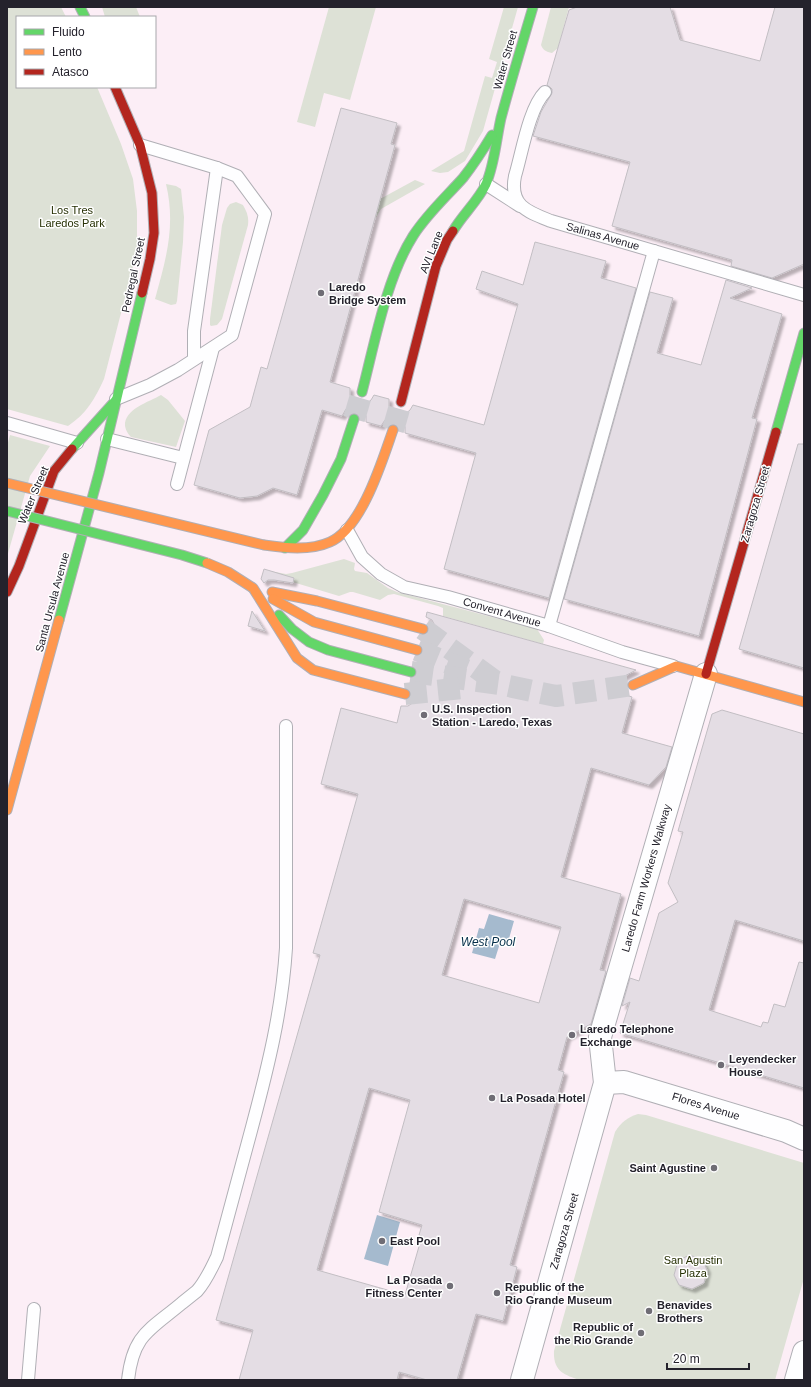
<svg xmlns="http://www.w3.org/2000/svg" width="811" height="1387" font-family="Helvetica,sans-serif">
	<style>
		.commercial { fill: #fceef6; fill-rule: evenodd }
		.green { fill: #dde1d6 }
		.water { fill: #a5bace }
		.building { fill: #e4dde4; stroke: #c2bec3; fill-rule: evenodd; filter: url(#shadow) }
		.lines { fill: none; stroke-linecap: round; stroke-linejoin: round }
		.primary-tunnel { stroke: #cecdd2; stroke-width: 22; stroke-dasharray: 22 11; stroke-linecap: butt }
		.lane-casing { stroke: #b0afb5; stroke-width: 14 }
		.street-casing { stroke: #b0afb5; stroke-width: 24 }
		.fast-casing { stroke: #b0afb5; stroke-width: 11 }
		.slow-casing { stroke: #b0afb5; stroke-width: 11 }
		.jam-casing { stroke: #b0afb5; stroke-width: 11 }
		.lane { stroke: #fefeff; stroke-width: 12 }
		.street { stroke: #fefeff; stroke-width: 22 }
		.fast { stroke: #63d668; stroke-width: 9 }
		.slow { stroke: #ff974d; stroke-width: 9 }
		.jam { stroke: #b3261e; stroke-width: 9 }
		.fast-bridge-casing { stroke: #b0afb5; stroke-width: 11; stroke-linecap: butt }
		.slow-bridge-casing { stroke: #b0afb5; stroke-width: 11; stroke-linecap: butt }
		.fast-bridge { stroke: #63d668; stroke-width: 9 }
		.slow-bridge { stroke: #ff974d; stroke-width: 9 }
		.poi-dot { fill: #6f6d75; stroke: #fff; stroke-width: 1.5 }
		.labels { text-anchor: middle; stroke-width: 3; stroke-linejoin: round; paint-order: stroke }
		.street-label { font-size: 11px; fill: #24222c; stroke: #fff }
		.park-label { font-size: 11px; fill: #263004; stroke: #fff }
		.poi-label { font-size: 11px; font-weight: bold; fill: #24222c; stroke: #fff; text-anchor: start }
		.water-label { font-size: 12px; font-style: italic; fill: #062f4a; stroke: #fff }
	</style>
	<defs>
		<filter id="shadow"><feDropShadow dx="3.5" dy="3.5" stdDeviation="1" flood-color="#0004"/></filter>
	</defs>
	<rect width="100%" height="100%" fill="#f9f8fc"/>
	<!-- commercial -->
	<path class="commercial" d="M7 7H804V1380H7ZM17 17H155V87H17Z"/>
	<!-- green -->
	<g class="green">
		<path d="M7 7H61L66 17H17V87H97L121 144 133 179 137 211V251L104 379C95 399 86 414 68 426L7 409Z"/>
		<polygon points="102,7 136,7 140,17 105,17"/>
		<polygon points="329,7 376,7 350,100 324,93 315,127 297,122"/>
		<polygon points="504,7 518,7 483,131 465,161 448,172 440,173 431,171 464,151 485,76 492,78 497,62 489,59"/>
		<path d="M551 7H569L558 48 552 53C546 52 543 50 541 45Z"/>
		<polygon points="415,180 425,184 381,209 375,219 380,199"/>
		<path d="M166 184 176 186 181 189 184 217 183 242 177 301 176 304 171 305 155 299C166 259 176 226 166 184Z"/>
		<path d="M236 202 243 205C247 212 249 217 248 225L222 319 217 325 211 326 210 325V319L222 225 227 208 230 204Z"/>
		<path d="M161 395 168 400 185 421 176 447 131 437C128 434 126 431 125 426 124 409 149 402 161 395Z"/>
		<polygon points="10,435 50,446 30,476 7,557 7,446"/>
		<polygon points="344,559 355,563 354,569 355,571 367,573 388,588 397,592 537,629 544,640 543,644 443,616 443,608 438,606 394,594 388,595 380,600 353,592 350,592 339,596 276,577 270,571 286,574 292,573"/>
		<path d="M638 1114 646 1115 804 1163V1278L775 1380H580C564 1375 553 1371 554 1351L615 1132C621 1122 628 1117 638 1114Z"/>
	</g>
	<!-- water -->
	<g class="water">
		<polygon points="489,914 514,921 508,942 501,940 495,959 472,953 479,928 484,929"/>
		<polygon points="377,1215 400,1222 388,1266 364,1259"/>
	</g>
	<!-- building -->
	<g class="building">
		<polygon points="577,7 670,7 680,40 760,61 775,7 804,7 804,264 772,278 731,266 732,260 612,226 630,162 533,136 541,112 552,93 552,89 547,85 569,10"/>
		<polygon points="341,108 397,123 391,144 395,145 330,382 350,388 350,395 354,401 359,404 366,404 371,400 374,395 389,399 389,406 393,411 398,414 405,414 410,410 413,405 484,425 518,304 476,289 482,271 523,285 535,242 606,261 601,278 636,288 549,598 444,569 476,453 405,433 405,427 403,422 397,418 390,418 385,420 381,426 366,422 366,416 364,411 357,407 351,407 346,409 342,416 322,410 297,495 273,488 257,496 240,498 194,485 209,430 250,407 261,367 267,369"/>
		<polygon points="726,280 752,288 730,298 782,314 752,418 757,419 699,636 564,599 650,292 673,298 657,353 701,365"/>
		<polygon points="798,444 804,444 804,668 739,649"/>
		<polygon points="264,569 294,578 293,583 274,580 268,580 264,583 261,579"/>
		<polygon points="252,611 265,631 248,626"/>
		<path d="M427 612 636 670 623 677 621 683 622 690 626 695 632 697 622 733 672 747 666 767 649 785 591 768 561 877 621 894 600 970 606 971 591 1024 567 1037 558 1070 564 1072 510 1265 517 1267 503 1321 476 1314 457 1380H427L399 1372 397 1380H239L253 1330 216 1320 320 955 313 953 358 794 321 784 341 708 397 723 401 706H408L414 702 417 698V691L412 684 420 681 423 675V668L418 662 426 659 429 654V647L426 641 432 638 435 632V626L432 620 426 617ZM464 899 561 927 539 1003 442 975ZM369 1088 410 1100 379 1212 422 1225 419 1235 422 1236 405 1295 317 1270Z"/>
		<polygon points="722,710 804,734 804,941 735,920 709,1010 761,1027 763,1022 768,1023 774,1004 785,1007 799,962 804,963 804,1088 620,1033 630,1002 622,1006 630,978 639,981 659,913 678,902 668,883 683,832 678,831 712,714"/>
		<polygon points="689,1255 702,1259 707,1270 704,1283 692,1289 679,1285 674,1275 678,1261"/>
	</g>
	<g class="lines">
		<!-- primary-tunnel -->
		<g class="primary-tunnel">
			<polyline points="354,419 362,392"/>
			<polyline points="393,430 401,402"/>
			<polyline points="423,629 496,682"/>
			<polyline points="417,650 466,670"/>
			<polyline points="411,672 499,684 556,696 633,685"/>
			<polyline points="405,694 463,688"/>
		</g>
		<defs>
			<g id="lane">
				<path d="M545 92C529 108 522 153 515 176 509 206 528 212 551 221L804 295"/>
				<polyline points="486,184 520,206"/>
				<polyline points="194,359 194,331 217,168"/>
				<polyline points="116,399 150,385 178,370 232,335 265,214 237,176 217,168 140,145"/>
				<polyline points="7,423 77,443"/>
				<polyline points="107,439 183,458"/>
				<polyline points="177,484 213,348"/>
				<polyline points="347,530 362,557 381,574 404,587 448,597 549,626 622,652 673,666"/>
				<polyline points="549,626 654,251"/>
				<polyline points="28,1380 34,1309"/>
				<path d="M128 1380C133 1334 150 1330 182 1303 187 1299 192 1295 197 1291 206 1281 211 1269 217 1257 229 1214 240 1170 252 1127 268 1067 282 1011 286 948V726"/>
			</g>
			<g id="street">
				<polyline points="605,1083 624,1082 786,1131 804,1139"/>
				<polyline points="522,1380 605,1083 600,1037 706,674"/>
				<polyline points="796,1380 804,1352"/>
			</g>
			<g id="fast">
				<polyline points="80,7 85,17"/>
				<path d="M453 231C463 214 478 201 486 184 495 163 496 140 501 118 511 81 522 44 533 7"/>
				<path d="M362 392C375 342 386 279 413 236 427 214 446 197 463 178 474 164 483 150 492 135"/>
				<polyline points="776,432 804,333"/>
				<polyline points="72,449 116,400"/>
				<polyline points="285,548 303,530 323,495 341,459 354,419"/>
				<polyline points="279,615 292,629 309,642 328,650 411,672"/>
				<polyline points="59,620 99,473 142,293"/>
			</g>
			<g id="slow">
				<path d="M264 545C285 548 310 551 330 542 362 528 382 461 393 430"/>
				<polyline points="253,588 297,658 313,670 405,694"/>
				<polyline points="272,592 317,601 423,629"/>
				<polyline points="273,599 314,622 417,650"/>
				<polyline points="633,685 676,666 804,702"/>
				<polyline points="7,810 59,620"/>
			</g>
			<g id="jam">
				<polyline points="115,87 140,145 152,193 154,233 150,259 142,293"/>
				<polyline points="401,402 436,266 447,240 453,231"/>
				<polyline points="7,592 19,566 54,471 72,449"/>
				<polyline points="706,674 776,432"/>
			</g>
		</defs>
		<!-- lane casing -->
		<use href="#lane" class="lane-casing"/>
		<!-- street casing -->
		<use href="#street" class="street-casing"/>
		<!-- fast casing -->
		<use href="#fast" class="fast-casing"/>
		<!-- slow casing -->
		<use href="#slow" class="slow-casing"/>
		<!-- jam casing -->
		<use href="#jam" class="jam-casing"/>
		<!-- lane -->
		<use href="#lane" class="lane"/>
		<!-- street -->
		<use href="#street" class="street"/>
		<!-- fast -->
		<use href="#fast" class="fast"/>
		<!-- slow -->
		<use href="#slow" class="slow"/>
		<!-- jam -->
		<use href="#jam" class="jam"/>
		<defs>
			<polyline id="fast-bridge" points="7,511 182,555 207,563"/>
			<g id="slow-bridge">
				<polyline points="7,483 264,545"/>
				<polyline points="207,563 228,572 253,588"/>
			</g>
		</defs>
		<!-- fast-bridge casing -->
		<use href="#fast-bridge" class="fast-bridge-casing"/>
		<!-- slow-bridge casing -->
		<use href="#slow-bridge" class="slow-bridge-casing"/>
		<!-- fast-bridge -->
		<use href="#fast-bridge" class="fast-bridge"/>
		<!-- slow-bridge -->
		<use href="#slow-bridge" class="slow-bridge"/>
	</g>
	<!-- markers -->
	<g class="poi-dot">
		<circle cx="321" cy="293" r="4"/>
		<circle cx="424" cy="715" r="4"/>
		<circle cx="572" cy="1035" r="4"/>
		<circle cx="721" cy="1065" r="4"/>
		<circle cx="492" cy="1098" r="4"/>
		<circle cx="714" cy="1168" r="4"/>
		<circle cx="382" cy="1241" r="4"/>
		<circle cx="450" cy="1286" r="4"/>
		<circle cx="497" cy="1293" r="4"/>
		<circle cx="649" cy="1311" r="4"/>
		<circle cx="641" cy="1333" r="4"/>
	</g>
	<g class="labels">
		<!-- street labels -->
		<g class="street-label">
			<text transform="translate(505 60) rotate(-74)" y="4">Water Street</text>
			<text transform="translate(603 236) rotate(16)" y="4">Salinas Avenue</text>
			<text transform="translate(431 252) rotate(-68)" y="4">AVI Lane</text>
			<text transform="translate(133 275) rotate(-78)" y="4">Pedregal Street</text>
			<text transform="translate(33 495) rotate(-67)" y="4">Water Street</text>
			<text transform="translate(755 504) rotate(-74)" y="4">Zaragoza Street</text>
			<text transform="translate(52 602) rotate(-75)" y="4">Santa Ursula Avenue</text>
			<text transform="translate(502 612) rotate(16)" y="4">Convent Avenue</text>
			<text transform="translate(646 878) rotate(-74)" y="4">Laredo Farm Workers Walkway</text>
			<text transform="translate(706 1106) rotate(17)" y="4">Flores Avenue</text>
			<text transform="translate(564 1231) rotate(-74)" y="4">Zaragoza Street</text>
		</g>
		<!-- park labels -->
		<g class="park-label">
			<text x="72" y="214">Los Tres<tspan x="72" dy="13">Laredos Park</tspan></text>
			<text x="693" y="1264">San Agustin<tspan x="693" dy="13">Plaza</tspan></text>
		</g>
		<!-- poi labels -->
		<g class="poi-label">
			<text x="329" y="291">Laredo<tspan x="329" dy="13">Bridge System</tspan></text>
			<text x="432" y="713">U.S. Inspection<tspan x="432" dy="13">Station - Laredo, Texas</tspan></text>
			<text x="580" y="1033">Laredo Telephone<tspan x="580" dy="13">Exchange</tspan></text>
			<text x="729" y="1063">Leyendecker<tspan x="729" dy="13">House</tspan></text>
			<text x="500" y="1102">La Posada Hotel</text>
			<text x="706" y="1172" text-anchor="end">Saint Agustine</text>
			<text x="390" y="1245">East Pool</text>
			<text x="442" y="1284" text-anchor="end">La Posada<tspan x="442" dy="13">Fitness Center</tspan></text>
			<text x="505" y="1291">Republic of the<tspan x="505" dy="13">Rio Grande Museum</tspan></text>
			<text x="657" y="1309">Benavides<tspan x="657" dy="13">Brothers</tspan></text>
			<text x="633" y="1331" text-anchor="end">Republic of<tspan x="633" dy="13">the Rio Grande</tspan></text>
		</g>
		<!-- water labels -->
		<g class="water-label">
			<text x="488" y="946">West Pool</text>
		</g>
	</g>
	<!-- border -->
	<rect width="811" height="1387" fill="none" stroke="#24222c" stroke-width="16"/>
	<!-- legend -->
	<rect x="16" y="16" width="140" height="72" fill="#ffffff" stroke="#a7a7ab"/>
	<rect x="24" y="29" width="20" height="6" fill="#63d668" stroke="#a7a7ab"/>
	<text x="52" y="36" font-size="12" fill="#24222c">Fluido</text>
	<rect x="24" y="49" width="20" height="6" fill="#ff974d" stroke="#a7a7ab"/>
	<text x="52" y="56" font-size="12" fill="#24222c">Lento</text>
	<rect x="24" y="69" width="20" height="6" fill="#b3261e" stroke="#a7a7ab"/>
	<text x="52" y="76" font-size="12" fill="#24222c">Atasco</text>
	<!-- scale -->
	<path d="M667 1363v6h82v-6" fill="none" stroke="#24222c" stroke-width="2"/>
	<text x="673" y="1363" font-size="12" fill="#24222c" stroke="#ffffff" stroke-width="3" paint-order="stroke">20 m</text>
</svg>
